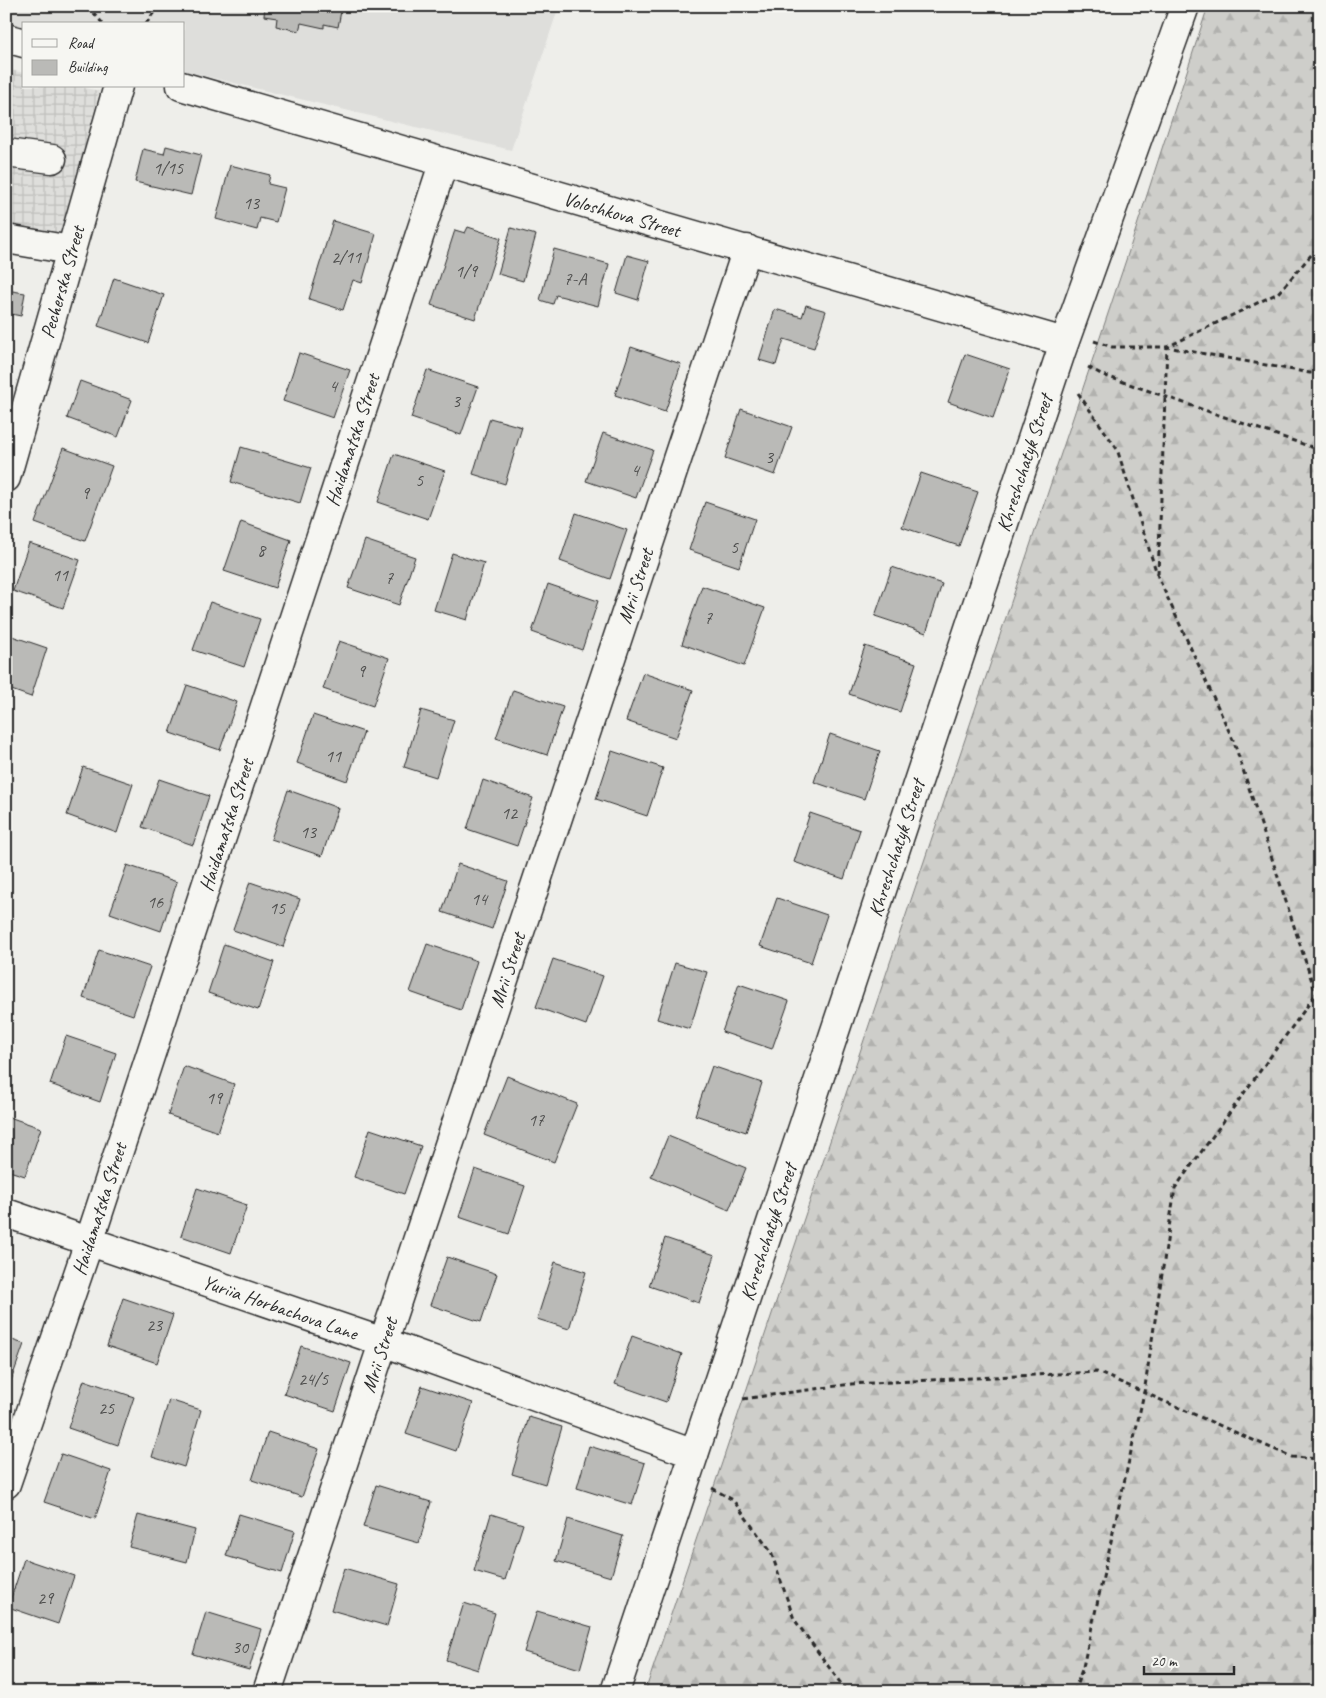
<svg xmlns="http://www.w3.org/2000/svg" width="1326" height="1698" font-family="Caveat,sans-serif">
	<style>
		.built { fill: #dededb }
		.industrial { fill: url(#industrial-grid) }
		.forest { fill: url(#forest-firs); stroke: #7c7c7a }
		.building { fill: #babab7; stroke: #2b2b2b }
		.lines { fill: none; stroke-linecap: round; stroke-linejoin: round }
		.minor-casing { stroke: #2b2b2b; stroke-width: 31 }
		.path { stroke: #2b2b2b; stroke-width: 3; stroke-dasharray: 5 4; stroke-linecap: butt }
		.minor { stroke: #f6f6f2; stroke-width: 28 }
		.labels { text-anchor: middle; stroke-width: 5; stroke-linejoin: round; paint-order: stroke }
		.number-label { font-size: 18px; fill: #4f4f4e }
		.street-label { font-size: 20px; fill: #2b2b2b; stroke: #f6f6f2 }
	</style>
	<defs>
		<pattern id="industrial-grid" width="8" height="8" patternUnits="userSpaceOnUse" patternTransform="scale(1.25)"><rect width="8" height="8" fill="#dededb"/><path d="M0 4h8M4 0v8" fill="none" stroke="#bfbfbc"/></pattern>
		<pattern id="forest-firs" width="22" height="20" patternUnits="userSpaceOnUse" patternTransform="scale(1.25)"><rect width="22" height="20" fill="#cececa"/><path d="M5 1l3.5 6h-7zM16 11l3.5 6h-7z" fill="#b1b1ae"/></pattern>
	</defs>
	<rect width="100%" height="100%" fill="#eeeeea"/>
	<filter id="ink" filterUnits="userSpaceOnUse"><feTurbulence type="fractalNoise" baseFrequency=".02" numOctaves="2"/><feDisplacementMap in="SourceGraphic" scale="10" xChannelSelector="R" yChannelSelector="G"/><feConvolveMatrix kernelMatrix="1 2 1 2 8 2 1 2 1" color-interpolation-filters="sRGB"/></filter>
	<g filter="url(#ink)">
		<!-- built -->
		<polygon class="built" points="6,6 559,6 511,150 184,71 184,24 24,24 24,29 6,24"/>
		<!-- industrial -->
		<polygon class="industrial" points="6,69 24,73 24,86 78,86 99,91 63,235 6,226"/>
		<!-- forest -->
		<polygon class="forest" points="1208,6 1320,6 1320,1692 645,1692 1126,260"/>
		<!-- building -->
		<g class="building">
			<polygon points="265,6 328,6 328,8 341,11 338,27 324,24 324,28 301,23 299,31 276,26 277,18 264,16"/>
			<polygon points="166,146 201,155 191,195 135,182 143,149 164,154"/>
			<polygon points="230,165 270,175 268,184 285,188 276,222 260,218 257,230 216,219"/>
			<polygon points="333,221 376,234 362,283 353,280 343,310 309,299"/>
			<polygon points="468,227 501,238 475,319 431,305 455,230 465,233"/>
			<polygon points="511,228 536,235 523,281 498,274"/>
			<polygon points="554,249 609,264 598,306 556,295 553,304 540,300"/>
			<polygon points="627,255 649,261 638,300 616,293"/>
			<polygon points="114,278 164,295 148,343 98,326"/>
			<polygon points="6,290 25,293 21,316 6,313"/>
			<polygon points="806,305 826,311 814,348 784,339 776,365 759,360 775,309 802,317"/>
			<polygon points="631,347 681,364 665,412 615,395"/>
			<polygon points="299,353 350,370 333,418 283,401"/>
			<polygon points="965,354 1010,369 993,418 948,402"/>
			<polygon points="427,370 478,387 461,435 411,418"/>
			<polygon points="80,381 132,400 118,437 67,418"/>
			<polygon points="741,409 792,427 775,475 725,458"/>
			<polygon points="490,418 522,427 505,484 473,474"/>
			<polygon points="603,433 653,450 636,498 586,481"/>
			<polygon points="241,447 311,468 300,503 231,482"/>
			<polygon points="63,448 112,466 85,541 35,523"/>
			<polygon points="394,454 445,471 428,519 378,502"/>
			<polygon points="921,473 978,492 959,546 902,527"/>
			<polygon points="705,502 755,519 739,567 689,550"/>
			<polygon points="576,513 627,530 610,579 560,561"/>
			<polygon points="241,522 291,540 275,588 224,571"/>
			<polygon points="365,540 415,557 399,605 348,588"/>
			<polygon points="29,543 80,560 63,608 13,591"/>
			<polygon points="452,553 484,563 467,620 434,610"/>
			<polygon points="892,567 942,584 926,633 875,616"/>
			<polygon points="548,584 598,601 582,650 532,632"/>
			<polygon points="702,586 765,608 744,666 682,644"/>
			<polygon points="210,602 260,619 244,667 193,650"/>
			<polygon points="6,634 47,648 31,697 6,688"/>
			<polygon points="339,641 389,658 373,706 323,689"/>
			<polygon points="865,646 916,663 900,712 849,694"/>
			<polygon points="643,673 693,690 676,738 626,721"/>
			<polygon points="187,685 237,702 220,750 170,733"/>
			<polygon points="513,690 563,707 547,755 496,738"/>
			<polygon points="421,710 454,720 436,777 404,767"/>
			<polygon points="313,715 364,732 347,781 297,763"/>
			<polygon points="830,734 880,751 864,799 814,782"/>
			<polygon points="612,751 663,768 647,816 596,799"/>
			<polygon points="83,767 133,784 117,833 67,815"/>
			<polygon points="159,779 209,796 193,845 142,827"/>
			<polygon points="483,780 533,798 517,846 467,829"/>
			<polygon points="288,790 338,808 322,856 271,839"/>
			<polygon points="810,813 860,830 844,879 794,862"/>
			<polygon points="458,864 508,881 492,929 442,912"/>
			<polygon points="127,865 177,882 161,931 110,913"/>
			<polygon points="250,882 300,899 283,947 233,930"/>
			<polygon points="777,898 827,915 811,963 760,946"/>
			<polygon points="224,944 274,962 258,1010 208,993"/>
			<polygon points="427,944 477,961 461,1010 410,992"/>
			<polygon points="99,950 150,967 133,1015 83,998"/>
			<polygon points="553,959 603,976 586,1025 536,1007"/>
			<polygon points="675,963 707,972 690,1029 657,1019"/>
			<polygon points="739,984 789,1001 772,1049 722,1032"/>
			<polygon points="66,1036 116,1053 100,1102 50,1084"/>
			<polygon points="184,1066 234,1084 218,1132 168,1115"/>
			<polygon points="712,1066 762,1083 746,1132 695,1115"/>
			<polygon points="507,1076 577,1104 554,1162 484,1135"/>
			<polygon points="6,1116 41,1128 25,1176 6,1170"/>
			<polygon points="370,1129 421,1146 404,1194 354,1177"/>
			<polygon points="668,1136 746,1168 729,1210 651,1177"/>
			<polygon points="475,1169 525,1186 509,1234 459,1217"/>
			<polygon points="197,1188 247,1205 231,1253 181,1236"/>
			<polygon points="665,1238 715,1255 699,1303 649,1286"/>
			<polygon points="447,1257 497,1274 481,1322 430,1305"/>
			<polygon points="555,1262 586,1272 569,1329 537,1319"/>
			<polygon points="123,1298 173,1315 157,1363 107,1346"/>
			<polygon points="632,1336 682,1354 666,1402 615,1384"/>
			<polygon points="6,1338 24,1344 7,1392 6,1391"/>
			<polygon points="301,1346 351,1363 335,1411 284,1394"/>
			<polygon points="84,1380 134,1397 118,1445 68,1428"/>
			<polygon points="422,1386 473,1403 456,1451 406,1434"/>
			<polygon points="169,1400 201,1410 184,1467 152,1457"/>
			<polygon points="529,1417 562,1427 545,1484 512,1474"/>
			<polygon points="268,1432 319,1449 302,1497 252,1480"/>
			<polygon points="589,1446 645,1463 632,1505 577,1488"/>
			<polygon points="61,1454 111,1471 95,1519 44,1502"/>
			<polygon points="376,1485 431,1502 419,1543 363,1527"/>
			<polygon points="239,1514 295,1531 282,1573 226,1556"/>
			<polygon points="491,1514 523,1524 505,1580 474,1571"/>
			<polygon points="138,1515 195,1530 187,1562 129,1547"/>
			<polygon points="568,1519 623,1536 611,1577 556,1561"/>
			<polygon points="24,1559 74,1576 58,1624 8,1607"/>
			<polygon points="344,1568 399,1584 387,1626 331,1610"/>
			<polygon points="464,1603 495,1613 478,1670 446,1660"/>
			<polygon points="537,1611 592,1627 580,1669 524,1652"/>
			<polygon points="206,1612 261,1629 249,1670 193,1654"/>
		</g>
		<g class="lines">
			<defs>
				<g id="minor">
					<polyline points="6,38 24,43"/>
					<path d="M181 86C475 173 770 256 1064 342"/>
					<polyline points="6,153 52,159"/>
					<polyline points="6,239 71,250"/>
					<polyline points="6,478 118,86"/>
					<polyline points="6,1213 383,1342 694,1454"/>
					<polyline points="6,1484 89,1242 443,164"/>
					<polyline points="267,1692 747,249"/>
					<polyline points="615,1692 1061,352 1185,6"/>
				</g>
			</defs>
			<!-- minor casing -->
			<use href="#minor" class="minor-casing"/>
			<!-- path -->
			<g class="path">
				<polyline points="88,6 103,24"/>
				<polyline points="146,24 158,6"/>
				<polyline points="1094,341 1112,347 1167,347 1310,373 1320,372"/>
				<polyline points="1088,367 1103,375 1320,450"/>
				<polyline points="1078,393 1117,449 1158,577 1234,742 1320,1006"/>
				<polyline points="1158,574 1167,347 1278,293 1320,245"/>
				<polyline points="743,1399 851,1384 1097,1372 1292,1457 1320,1459"/>
				<polyline points="712,1488 733,1500 771,1552 794,1619 847,1692"/>
				<polyline points="1074,1692 1083,1667 1144,1393 1175,1188 1316,994 1320,994"/>
			</g>
			<!-- minor -->
			<use href="#minor" class="minor"/>
		</g>
	</g>
	<g class="labels">
		<!-- number labels -->
		<g class="number-label">
			<text x="168" y="174">1/15</text>
			<text x="251" y="209">13</text>
			<text x="346" y="263">2/11</text>
			<text x="466" y="277">1/9</text>
			<text x="575" y="285">7-А</text>
			<text x="333" y="392">4</text>
			<text x="456" y="407">3</text>
			<text x="769" y="463">3</text>
			<text x="635" y="476">4</text>
			<text x="419" y="486">5</text>
			<text x="85" y="499">9</text>
			<text x="734" y="553">5</text>
			<text x="261" y="556">8</text>
			<text x="60" y="581">11</text>
			<text x="389" y="584">7</text>
			<text x="708" y="624">7</text>
			<text x="361" y="677">9</text>
			<text x="333" y="762">11</text>
			<text x="509" y="819">12</text>
			<text x="308" y="838">13</text>
			<text x="479" y="905">14</text>
			<text x="155" y="908">16</text>
			<text x="277" y="914">15</text>
			<text x="214" y="1104">19</text>
			<text x="536" y="1126">17</text>
			<text x="154" y="1331">23</text>
			<text x="313" y="1385">24/5</text>
			<text x="106" y="1414">25</text>
			<text x="45" y="1604">29</text>
			<text x="240" y="1653">30</text>
		</g>
		<!-- street labels -->
		<g class="street-label">
			<text transform="translate(622 214) rotate(16)" y="7">Voloshkova Street</text>
			<text transform="translate(62 282) rotate(-74)" y="7">Pecherska Street</text>
			<text transform="translate(352 440) rotate(-72)" y="7">Haidamatska Street</text>
			<text transform="translate(1024 463) rotate(-72)" y="7">Khreshchatyk Street</text>
			<text transform="translate(635 586) rotate(-72)" y="7">Mrii Street</text>
			<text transform="translate(226 825) rotate(-72)" y="7">Haidamatska Street</text>
			<text transform="translate(896 848) rotate(-72)" y="7">Khreshchatyk Street</text>
			<text transform="translate(507 970) rotate(-72)" y="7">Mrii Street</text>
			<text transform="translate(99 1209) rotate(-72)" y="7">Haidamatska Street</text>
			<text transform="translate(768 1232) rotate(-72)" y="7">Khreshchatyk Street</text>
			<text transform="translate(280 1307) rotate(19)" y="7">Yuriia Horbachova Lane</text>
			<text transform="translate(379 1355) rotate(-72)" y="7">Mrii Street</text>
		</g>
	</g>
	<!-- margin -->
	<rect width="1326" height="1698" fill="none" stroke="#f6f6f2" stroke-width="25"/>
	<rect x="12" y="12" width="1301" height="1673" fill="none" stroke="#2b2b2b" stroke-width="2" filter="url(#ink)"/>
	<!-- legend -->
	<rect x="22" y="22" width="162" height="65" fill="#f6f6f2" stroke="#a5a5a2"/>
	<rect x="32" y="39" width="25" height="8" fill="#f6f6f2" stroke="#a5a5a2"/>
	<text x="68" y="48" font-size="15" fill="#2b2b2b">Road</text>
	<rect x="32" y="60" width="25" height="15" fill="#babab7" stroke="#a5a5a2"/>
	<text x="68" y="72" font-size="15" fill="#2b2b2b">Building</text>
	<!-- scale -->
	<path d="M1144 1666v8h90v-8" fill="none" stroke="#2b2b2b" stroke-width="2.5"/>
	<text x="1151" y="1666" font-size="15" fill="#2b2b2b" stroke="#f6f6f2" stroke-width="4" paint-order="stroke">20 m</text>
</svg>
